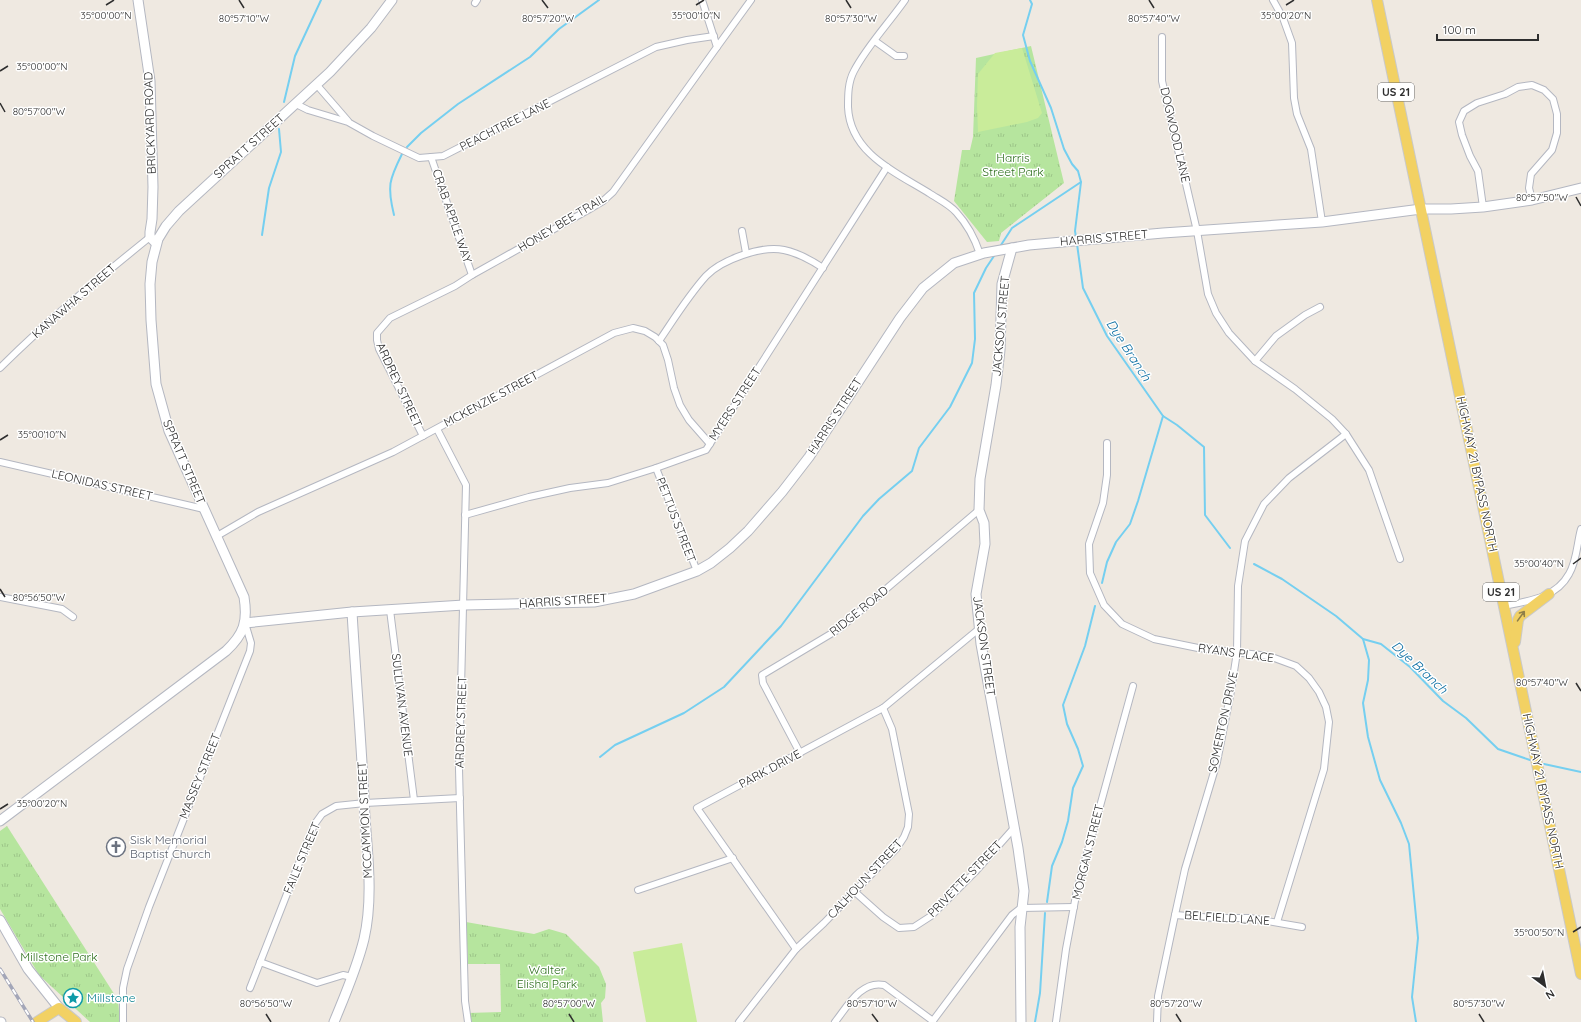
<svg xmlns="http://www.w3.org/2000/svg" width="1581" height="1022" font-family="Quicksand,sans-serif">
	<style>
		.grass { fill: url(#grass-tufts) }
		.pitch { fill: #c9ec9a }
		.lines { fill: none; stroke-linecap: round; stroke-linejoin: round }
		.stream { stroke: #75cff0; stroke-width: 2 }
		.street-casing { stroke: #b4b7c1; stroke-width: 8 }
		.secondary-casing { stroke: #b4b7c1; stroke-width: 11 }
		.primary-casing { stroke: #c9c9c9; stroke-width: 12 }
		.street { stroke: #fff; stroke-width: 6 }
		.secondary { stroke: #fff; stroke-width: 9 }
		.primary { stroke: #f2d163; stroke-width: 10 }
		.rail-casing { stroke: #a3a6b8; stroke-width: 3.5 }
		.rail { stroke: #fff; stroke-width: 2; stroke-dasharray: 6; stroke-linecap: butt }
		.oneway { stroke: #908048 }
		.ticks { fill: none; stroke: #2e2e2e; stroke-width: 1.5 }
		.labels { text-anchor: middle; stroke-width: 3; stroke-linejoin: round; paint-order: stroke }
		.shield { fill: #fff; stroke: #6d6d6d; stroke-width: 1 }
		.shield-label { font-size: 11px; font-weight: bold; fill: #2e2e2e }
		.street-label { font-size: 12px; fill: #2e2e2e; stroke: #fff }
		.park-label { font-size: 12px; fill: #2c6e1b; stroke: #fff }
		.worship-label { font-size: 12px; fill: #5b616d; stroke: #fff; text-anchor: start }
		.culture-label { font-size: 12px; fill: #0d838f; stroke: #fff; text-anchor: start }
		.water-label { font-size: 13px; font-style: italic; fill: #0d6fa3; stroke: #fff }
		.ticks-label { font-size: 10px; text-anchor: middle; fill: #2e2e2e; stroke: #fff; stroke-width: 3; stroke-linejoin: round; paint-order: stroke }
	</style>
	<defs>
		<pattern id="grass-tufts" width="24" height="20" patternUnits="userSpaceOnUse"><rect width="24" height="20" fill="#b6e59e"/><path d="M3 7l-1-3M5 7V3M7 7l1-3M15 17l-1-3M17 17v-4M19 17l1-3" fill="none" stroke="#9dc588"/></pattern>
	</defs>
	<rect width="100%" height="100%" fill="#efe9e1"/>
	<!-- grass -->
	<g class="grass">
		<polygon points="1031,46 1064,183 1001,233 999,241 987,242 954,201 962,150 970,150 973,137 976,58"/>
		<polygon points="7,826 118,1000 120,1022 90,1022 39,975 0,909 0,831"/>
		<polygon points="466,922 534,934 549,929 566,934 599,967 606,984 605,998 601,1003 603,1022 469,1022 467,1013 501,1012 500,964 468,964"/>
	</g>
	<!-- pitch -->
	<g class="pitch">
		<polygon points="1022,48 1042,113 1038,118 1027,122 978,132 977,105 978,74 995,53"/>
		<polygon points="682,943 697,1022 646,1022 633,952"/>
	</g>
	<g class="lines">
		<!-- stream -->
		<g class="stream">
			<polyline points="1030,0 1032,4 1023,35 1030,61 1051,108 1064,149 1072,164 1078,171 1081,182 1075,231 1076,237"/>
			<polyline points="284,102 295,56 321,0"/>
			<polyline points="407,147 421,133 458,104 530,57 559,29 599,0"/>
			<path d="M394 215C387 186 389 180 402 154"/>
			<polyline points="262,235 269,188 281,152 279,129"/>
			<polyline points="1077,244 1083,288 1107,336 1163,416 1177,425 1204,447 1205,515 1230,548"/>
			<polyline points="1001,245 1012,228 1081,182"/>
			<polyline points="1254,564 1282,579 1336,616 1363,639 1381,644 1410,667 1443,701 1466,718 1498,749 1530,760"/>
			<polyline points="1102,583 1107,562 1116,542 1130,524 1138,501 1163,416"/>
			<polyline points="1363,639 1369,660 1368,680 1363,703 1368,737 1380,780 1401,823 1409,844 1418,938 1412,997 1416,1022"/>
			<polyline points="600,757 615,745 684,713 724,687 781,626 863,516 879,499 912,471 919,448 950,407 972,363 975,339 974,293 986,268 994,256"/>
			<polyline points="1544,764 1581,772"/>
			<polyline points="1047,902 1052,866 1062,842 1068,821 1073,788 1083,766 1078,749 1067,724 1063,705 1085,646 1095,606"/>
			<polyline points="1035,1022 1040,993 1045,913"/>
		</g>
		<defs>
			<g id="street">
				<path d="M905 0C889 23 867 46 854 71 848 82 848 95 848 107 850 153 895 172 929 193 938 199 949 204 956 212 967 224 975 239 980 254"/>
				<polyline points="1273,0 1283,18 1292,43 1294,98 1297,114 1311,149 1322,222"/>
				<polyline points="475,3 477,0"/>
				<polyline points="1162,37 1162,81 1197,231 1208,294 1216,313 1229,333 1255,361 1295,389 1332,419 1346,434 1369,470 1400,559"/>
				<polyline points="875,41 896,56 904,56"/>
				<polyline points="717,47 751,0"/>
				<polyline points="316,84 348,121"/>
				<polyline points="296,104 308,110 348,122 373,136 419,158 443,156 656,47 687,40 714,36"/>
				<polyline points="431,157 472,275"/>
				<polyline points="1483,207 1478,171 1470,156 1462,135 1459,122 1464,111 1477,103 1505,94 1518,87 1532,85 1544,90 1553,99 1557,114 1557,133 1552,150 1531,174 1529,188 1532,200"/>
				<polyline points="742,231 746,253"/>
				<path d="M659 341C674 319 688 296 706 276 721 260 762 245 784 250 798 253 811 260 823 268"/>
				<polyline points="1255,361 1276,336 1305,315 1320,307"/>
				<path d="M0 368C47 321 98 279 150 237"/>
				<polyline points="437,429 466,485 459,769 465,1001 468,1022"/>
				<polyline points="423,436 379,349 377,340 377,333 390,318 455,286 472,275 588,210 603,201 613,192 717,47 702,0"/>
				<polyline points="1107,443 1107,475 1103,503 1089,544 1090,573 1104,605 1122,624 1154,639 1198,648 1269,656 1296,666 1309,678 1319,692 1326,707 1329,722 1324,769 1277,922"/>
				<polyline points="0,462 204,509"/>
				<polyline points="656,468 697,571"/>
				<polyline points="465,515 529,497 570,488 608,483 656,468 706,450 887,167"/>
				<polyline points="217,536 258,512 393,452 614,333 633,328 645,331 655,337 663,345 668,360 674,388 680,405 689,420 710,444"/>
				<polyline points="0,597 62,609 73,617"/>
				<path d="M1504 606C1529 601 1556 598 1569 574 1577 561 1577 543 1581 529"/>
				<polyline points="390,610 414,800"/>
				<polyline points="800,753 763,683 762,675 839,629 979,510"/>
				<polyline points="638,890 733,858"/>
				<polyline points="855,892 883,917 899,928 914,927 931,916 975,872 1014,828"/>
				<polyline points="1175,915 1215,918 1250,918 1302,927"/>
				<polyline points="796,949 697,808 883,708 980,628"/>
				<polyline points="260,962 317,983 343,975 352,977"/>
				<polyline points="250,988 314,825 322,814 336,806 365,803 460,798"/>
				<polyline points="123,1022 123,988 127,969 149,907 250,651 251,643 245,623"/>
				<polyline points="739,1022 796,949 824,923 896,849 904,837 908,827 909,814 892,729 883,708"/>
				<path d="M835 1022C847 1007 861 980 884 985L933 1021"/>
				<polyline points="932,1022 1012,915 1021,908 1074,907"/>
				<polyline points="1056,1022 1066,949 1077,890 1133,686"/>
				<polyline points="1157,1022 1158,996 1175,915 1185,869 1217,762 1231,691 1237,652 1238,586 1245,541 1264,504 1289,478 1346,434"/>
			</g>
			<g id="secondary">
				<polyline points="138,0 150,81 153,187 152,219 150,232 150,237 156,243"/>
				<polyline points="1012,248 1002,284 1000,350 996,385 980,479 979,510 984,523 985,544 976,594 981,644 1018,848 1024,891 1020,927 1021,1022"/>
				<polyline points="245,623 352,612 464,605 594,602 634,594 697,571 711,563 730,548 748,531 782,492 809,457 900,318 923,288 954,263 984,253 1029,245 1163,233 1322,222 1421,209 1451,209 1483,207 1532,200 1581,188"/>
				<path d="M0 821 226 651C244 634 248 622 244 597L169 431 156 384 151 320 150 284 152 262 158 239 166 226 179 211 330 72 371 28 392 0"/>
				<polyline points="0,920 28,969 59,1008"/>
				<polyline points="0,1022 1,1022"/>
				<path d="M334 1022C345 995 357 968 364 939 373 900 368 858 365 818 362 749 356 681 352 612"/>
			</g>
			<g id="primary">
				<polyline points="1377,0 1581,974"/>
				<polyline points="1515,642 1518,620 1520,616 1549,594"/>
				<polyline points="37,1022 59,1008 76,1022"/>
			</g>
		</defs>
		<!-- street casing -->
		<use href="#street" class="street-casing"/>
		<!-- secondary casing -->
		<use href="#secondary" class="secondary-casing"/>
		<!-- primary casing -->
		<use href="#primary" class="primary-casing"/>
		<!-- street -->
		<use href="#street" class="street"/>
		<!-- secondary -->
		<use href="#secondary" class="secondary"/>
		<!-- primary -->
		<use href="#primary" class="primary"/>
		<defs>
			<polyline id="rail" points="0,969 33,1022"/>
		</defs>
		<!-- rail casing -->
		<use href="#rail" class="rail-casing"/>
		<!-- rail -->
		<use href="#rail" class="rail"/>
	</g>
	<!-- one-way arrows -->
	<defs><path id="oneway-shaft" d="M-6 0H5M1.5-3L5.5 0L1.5 3" fill="none" stroke-width="1.6" stroke-linecap="round" stroke-linejoin="round"/></defs>
	<use class="oneway" href="#oneway-shaft" transform="translate(1521 616) rotate(-54)"/>
	<!-- ticks -->
	<path class="ticks" d="M239 0 244 8M542 0 548 8M846 0 851 8M1149 0 1154 8M106 5 114 0M696 5 704 0M1286 5 1294 0M0 71 8 66M0 103 5 112M1576 197 1581 206M0 440 8 435M1573 564 1581 558M0 589 5 597M1576 683 1581 691M0 809 8 804M1573 932 1581 927M266 1014 271 1022M569 1014 574 1022M872 1014 878 1022M1176 1014 1181 1022M1479 1014 1484 1022"/>
	<!-- icons -->
	<defs>
		<symbol id="church-ring" viewBox="-11 -11 22 22"><circle r="9.5" fill="#fff" stroke="#6b7280" stroke-width="1.5"/><path d="M-1.2-6h2.4v3.5h3.3v2.4h-3.3V6h-2.4V-.1h-3.3v-2.4h3.3Z" fill="#6b7280"/></symbol>
		<symbol id="sight-ring" viewBox="-11 -11 22 22"><circle r="9.5" fill="#fff" stroke="#0f9aa8" stroke-width="1.5"/><path d="M0-6L1.8-2.2L6-1.7L2.9 1.2L3.7 5.4L0 3.3L-3.7 5.4L-2.9 1.2L-6-1.7L-1.8-2.2Z" fill="#0f9aa8"/></symbol>
	</defs>
	<g fill-rule="evenodd">
		<use href="#church-ring" x="105" y="836" width="22" height="22"/>
		<use href="#sight-ring" x="62" y="987" width="22" height="22"/>
	</g>
	<g class="labels">
		<!-- shield labels -->
		<g class="shield">
			<rect x="1378" y="83" width="36" height="18" rx="3"/>
			<rect x="1483" y="583" width="36" height="18" rx="3"/>
		</g>
		<g class="shield-label">
			<text x="1396" y="96">US 21</text>
			<text x="1501" y="596">US 21</text>
		</g>
		<!-- street labels -->
		<g class="street-label">
			<text transform="translate(150 123) rotate(-92)" y="4">BRICKYARD ROAD</text>
			<text transform="translate(505 125) rotate(-27)" y="4">PEACHTREE LANE</text>
			<text transform="translate(1175 135) rotate(77)" y="4">DOGWOOD LANE</text>
			<text transform="translate(249 146) rotate(-42)" y="4">SPRATT STREET</text>
			<text transform="translate(452 216) rotate(71)" y="4">CRAB APPLE WAY</text>
			<text transform="translate(562 223) rotate(-31)" y="4">HONEY BEE TRAIL</text>
			<text transform="translate(1104 238) rotate(-5)" y="4">HARRIS STREET</text>
			<text transform="translate(74 301) rotate(-41)" y="4">KANAWHA STREET</text>
			<text transform="translate(1001 326) rotate(-85)" y="4">JACKSON STREET</text>
			<text transform="translate(399 385) rotate(65)" y="4">ARDREY STREET</text>
			<text transform="translate(491 399) rotate(-28)" y="4">MCKENZIE STREET</text>
			<text transform="translate(735 404) rotate(-57)" y="4">MYERS STREET</text>
			<text transform="translate(835 416) rotate(-57)" y="4">HARRIS STREET</text>
			<text transform="translate(184 462) rotate(67)" y="4">SPRATT STREET</text>
			<text transform="translate(1477 474) rotate(78)" y="4">HIGHWAY 21 BYPASS NORTH</text>
			<text transform="translate(102 485) rotate(13)" y="4">LEONIDAS STREET</text>
			<text transform="translate(676 520) rotate(69)" y="4">PETTUS STREET</text>
			<text transform="translate(563 601) rotate(-4)" y="4">HARRIS STREET</text>
			<text transform="translate(859 611) rotate(-39)" y="4">RIDGE ROAD</text>
			<text transform="translate(984 646) rotate(82)" y="4">JACKSON STREET</text>
			<text transform="translate(1236 653) rotate(8)" y="4">RYANS PLACE</text>
			<text transform="translate(402 705) rotate(83)" y="4">SULLIVAN AVENUE</text>
			<text transform="translate(461 722) rotate(-88)" y="4">ARDREY STREET</text>
			<text transform="translate(1223 722) rotate(-78)" y="4">SOMERTON DRIVE</text>
			<text transform="translate(770 769) rotate(-28)" y="4">PARK DRIVE</text>
			<text transform="translate(200 776) rotate(-68)" y="4">MASSEY STREET</text>
			<text transform="translate(1543 791) rotate(78)" y="4">HIGHWAY 21 BYPASS NORTH</text>
			<text transform="translate(365 820) rotate(-93)" y="4">MCCAMMON STREET</text>
			<text transform="translate(1088 852) rotate(-76)" y="4">MORGAN STREET</text>
			<text transform="translate(302 858) rotate(-67)" y="4">FAILE STREET</text>
			<text transform="translate(865 879) rotate(-47)" y="4">CALHOUN STREET</text>
			<text transform="translate(965 879) rotate(-46)" y="4">PRIVETTE STREET</text>
			<text transform="translate(1227 918) rotate(4)" y="4">BELFIELD LANE</text>
		</g>
		<!-- park labels -->
		<g class="park-label">
			<text x="1013" y="162">Harris<tspan x="1013" dy="14">Street Park</tspan></text>
			<text x="59" y="961">Millstone Park</text>
			<text x="547" y="974">Walter<tspan x="547" dy="14">Elisha Park</tspan></text>
		</g>
		<!-- worship labels -->
		<g class="worship-label">
			<text x="130" y="844">Sisk Memorial<tspan x="130" dy="14">Baptist Church</tspan></text>
		</g>
		<!-- culture labels -->
		<g class="culture-label">
			<text x="87" y="1002">Millstone</text>
		</g>
		<!-- water labels -->
		<g class="water-label">
			<text transform="translate(1129 350) rotate(57)" y="5">Dye Branch</text>
			<text transform="translate(1420 667) rotate(43)" y="5">Dye Branch</text>
		</g>
	</g>
	<g class="ticks-label">
		<text x="106" y="19">35°00'00"N</text>
		<text x="696" y="19">35°00'10"N</text>
		<text x="1286" y="19">35°00'20"N</text>
		<text x="244" y="22">80°57'10"W</text>
		<text x="548" y="22">80°57'20"W</text>
		<text x="851" y="22">80°57'30"W</text>
		<text x="1154" y="22">80°57'40"W</text>
		<text x="42" y="70">35°00'00"N</text>
		<text x="39" y="115">80°57'00"W</text>
		<text x="1542" y="201">80°57'50"W</text>
		<text x="42" y="438">35°00'10"N</text>
		<text x="1539" y="567">35°00'40"N</text>
		<text x="39" y="601">80°56'50"W</text>
		<text x="1542" y="686">80°57'40"W</text>
		<text x="42" y="807">35°00'20"N</text>
		<text x="1539" y="936">35°00'50"N</text>
		<text x="266" y="1007">80°56'50"W</text>
		<text x="569" y="1007">80°57'00"W</text>
		<text x="872" y="1007">80°57'10"W</text>
		<text x="1176" y="1007">80°57'20"W</text>
		<text x="1479" y="1007">80°57'30"W</text>
	</g>
	<!-- north arrow -->
	<g transform="translate(1545 986) rotate(148)" stroke="#ffffff" stroke-width="3" paint-order="stroke">
	<path d="M0-3L7 15L0 10L-7 15Z" fill="#2e2e2e"/>
	<text y="-6" font-size="11" font-weight="bold" text-anchor="middle" fill="#2e2e2e">N</text>
	</g>
	<!-- scale -->
	<path d="M1437 34v6h101v-6" fill="none" stroke="#2e2e2e" stroke-width="2"/>
	<text x="1443" y="34" font-size="12" fill="#2e2e2e" stroke="#ffffff" stroke-width="3" paint-order="stroke">100 m</text>
</svg>
